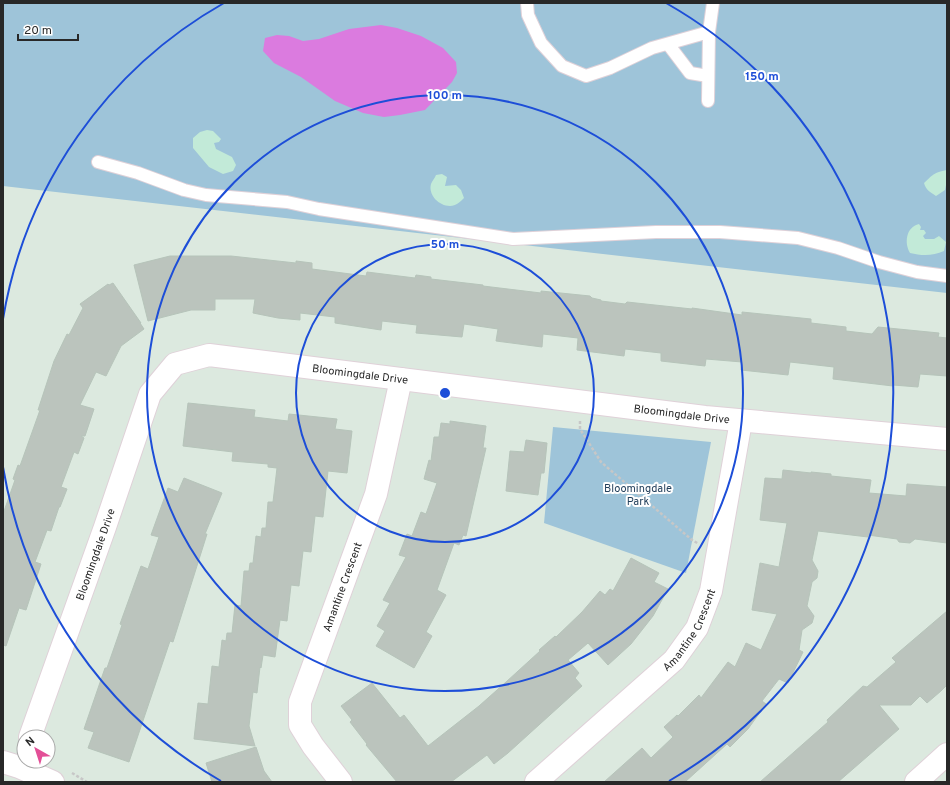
<svg xmlns="http://www.w3.org/2000/svg" width="950" height="785" font-family="Overpass,sans-serif">
	<style>
		.green { fill: #9ec4d9 }
		.sand { fill: #c2ead8 }
		.water { fill: #db7bdf }
		.building { fill: #bbc4bd; stroke: #b6c4ba }
		.lines { fill: none; stroke-linecap: round; stroke-linejoin: round }
		.lane-casing { stroke: #dfd1d8; stroke-width: 14 }
		.street-casing { stroke: #dfd1d8; stroke-width: 24 }
		.secondary-casing { stroke: #dfd1d8; stroke-width: 24 }
		.path { stroke: #c7c7c7; stroke-width: 2.5; stroke-dasharray: 3 2; stroke-linecap: butt }
		.lane { stroke: #fff; stroke-width: 12 }
		.street { stroke: #fff; stroke-width: 22 }
		.secondary { stroke: #fff; stroke-width: 22 }
		.ring { fill: none; stroke: #1d4ed8; stroke-width: 2 }
		.labels { text-anchor: middle; stroke-width: 4; stroke-linejoin: round; paint-order: stroke }
		.street-label { font-size: 11px; fill: #282828; stroke: #fff }
		.park-label { font-size: 11px; fill: #223f5b; stroke: #fff }
		.centre { fill: #1d4ed8; stroke: #fff; stroke-width: 2 }
		.ring-label { font-size: 12px; text-anchor: middle; font-weight: bold; fill: #1d4ed8; stroke: #fff; stroke-width: 4; stroke-linejoin: round; paint-order: stroke }
	</style>
	<rect width="100%" height="100%" fill="#dce9df"/>
	<!-- green -->
	<g class="green">
		<polygon points="3,3 947,3 947,293 3,186"/>
		<polygon points="553,427 711,442 686,573 544,523"/>
	</g>
	<!-- sand -->
	<g class="sand">
		<polygon points="207,130 213,131 221,139 219,142 214,143 216,149 232,157 236,165 233,171 223,174 209,167 193,148 193,138 200,132"/>
		<path d="M947 170V185H946L945 190 936 196C930 192 926 190 924 183 934 174 933 173 947 170Z"/>
		<path d="M442 174 447 177 445 186 456 185 461 190 464 198C460 202 456 206 450 206 439 206 428 195 431 184 432 181 435 178 436 175Z"/>
		<path d="M919 224 921 227 920 230H924L926 233 923 236 925 239H934L939 236 946 242 944 251C933 256 922 256 910 253 904 243 906 227 919 224Z"/>
	</g>
	<!-- water -->
	<polygon class="water" points="381,25 397,28 421,36 443,48 456,62 457,73 452,82 425,110 400,115 384,117 363,113 335,101 301,77 274,63 263,51 265,38 277,35 289,36 303,41 319,39 349,29"/>
	<!-- building -->
	<g class="building">
		<polygon points="170,256 231,256 296,263 296,261 312,263 312,269 366,276 367,272 415,278 416,275 431,277 431,279 483,285 483,286 541,293 541,291 590,296 592,298 601,300 601,301 625,304 627,302 692,309 692,308 742,315 742,312 811,319 811,323 846,327 846,331 872,334 878,327 939,333 938,337 947,338 947,376 920,374 918,387 893,385 893,386 833,379 834,367 790,362 788,375 741,370 742,362 706,359 705,366 661,361 661,353 625,349 624,356 577,350 578,338 543,334 542,347 496,341 498,329 464,324 462,337 416,333 417,325 382,321 381,330 335,323 335,317 300,313 300,320 278,318 253,313 255,299 215,299 215,310 191,310 148,321 134,265"/>
		<polygon points="113,283 141,323 140,323 144,329 121,346 106,376 96,372 80,405 94,409 85,436 81,436 84,438 78,454 74,452 61,487 67,489 60,507 59,507 51,531 47,530 35,562 41,564 26,610 19,608 6,646 3,645 3,514 15,480 13,479 18,465 20,466 40,410 38,410 54,361 67,334 69,335 83,308 80,304 108,284 109,285"/>
		<polygon points="188,403 255,410 254,417 288,421 289,414 337,419 335,429 352,431 347,473 328,471 323,517 315,516 311,552 303,551 299,586 291,585 287,621 280,620 275,657 263,655 261,668 260,667 257,693 253,692 249,726 255,746 194,739 198,703 208,704 212,666 219,667 222,640 226,641 227,633 232,633 235,605 241,606 244,571 249,571 250,563 253,563 256,536 261,537 262,528 266,528 268,502 273,502 277,468 268,467 268,464 232,461 233,452 183,446"/>
		<polygon points="450,421 486,426 483,448 486,448 466,536 463,535 459,545 454,543 437,590 446,595 426,632 432,636 414,668 376,646 385,631 377,626 390,603 383,600 406,557 399,555 407,534 412,536 421,512 426,514 437,483 424,479 429,460 431,461 434,437 439,437 441,423 450,424"/>
		<polygon points="526,440 547,443 544,473 541,473 538,495 506,491 510,451 524,452"/>
		<polygon points="783,470 811,473 811,472 831,474 831,476 871,480 869,493 906,496 907,484 947,487 947,543 915,539 910,543 899,542 897,539 868,535 868,537 818,531 812,560 818,571 817,578 812,582 807,606 814,616 812,623 802,630 799,650 803,652 788,683 779,679 762,701 766,704 748,729 730,747 727,744 685,782 604,782 642,748 651,758 673,737 664,727 677,715 678,716 699,695 701,698 728,662 735,667 746,643 761,650 777,614 752,610 760,563 779,567 787,523 760,520 765,478 782,479"/>
		<polygon points="184,478 222,493 205,534 207,534 173,642 170,641 129,762 88,748 94,732 84,729 105,668 107,668 122,625 120,624 141,566 148,569 159,537 151,535 168,488 178,492"/>
		<polygon points="631,558 659,573 654,582 668,589 653,616 631,644 608,665 588,643 568,660 579,673 575,678 582,686 508,753 494,764 487,755 451,782 397,782 366,745 367,744 350,722 352,720 341,706 372,683 400,718 404,715 428,746 479,706 506,682 540,651 539,650 555,636 556,637 582,612 600,591 605,595 610,589 613,591"/>
		<polygon points="947,611 947,685 941,691 927,703 920,696 911,705 879,705 899,729 838,782 760,782 828,722 827,720 863,686 867,687 896,662 892,658"/>
		<polygon points="256,747 264,771 272,782 212,782 206,763"/>
	</g>
	<g class="lines">
		<defs>
			<g id="lane">
				<polyline points="527,3 528,15 541,43 562,66 586,76 610,68 652,48 709,32"/>
				<polyline points="668,44 690,73 708,76"/>
				<polyline points="708,101 709,32 713,3"/>
				<polyline points="98,162 138,173 184,190 206,195 287,202 319,209 513,239 656,232 720,232 798,238 838,248 879,262 917,272 947,276"/>
			</g>
			<g id="street">
				<path id="s1" d="M30 737 105 527 150 394 175 364 209 355 705 417 947 439"/>
				<path id="s2" d="M341 782 313 746 300 725V702L376 494 401 379"/>
				<path id="s3" d="M536 782 674 660 697 628 711 591 741 421"/>
				<polyline points="916,782 947,754"/>
			</g>
			<polyline id="secondary" points="3,762 19,767 53,782"/>
		</defs>
		<!-- lane casing -->
		<use href="#lane" class="lane-casing"/>
		<!-- street casing -->
		<use href="#street" class="street-casing"/>
		<!-- secondary casing -->
		<use href="#secondary" class="secondary-casing"/>
		<!-- path -->
		<g class="path">
			<polyline points="580,421 580,429 601,462 692,540 699,544"/>
			<polyline points="72,773 87,782"/>
		</g>
		<!-- lane -->
		<use href="#lane" class="lane"/>
		<!-- street -->
		<use href="#street" class="street"/>
		<!-- secondary -->
		<use href="#secondary" class="secondary"/>
	</g>
	<!-- distance rings -->
	<g class="ring">
		<circle cx="445" cy="393" r="149"/>
		<circle cx="445" cy="393" r="298"/>
		<path d="M221 781A448 448 0 0 1 3 467M3 319A448 448 0 0 1 224 3M666 3A448 448 0 0 1 669 781"/>
	</g>
	<g class="labels">
		<!-- street labels -->
		<g class="street-label">
			<text dy="4" stroke="none"><textPath href="#s1" startOffset="590">Bloomingdale Drive</textPath></text>
			<text dy="4" stroke="none"><textPath href="#s1" startOffset="914">Bloomingdale Drive</textPath></text>
			<text dy="4" stroke="none"><textPath href="#s1" startOffset="194">Bloomingdale Drive</textPath></text>
			<text dy="4" stroke="none"><textPath href="#s2" startOffset="216">Amantine Crescent</textPath></text>
			<text dy="4" stroke="none"><textPath href="#s3" startOffset="218">Amantine Crescent</textPath></text>
		</g>
		<!-- park labels -->
		<g class="park-label">
			<text x="638" y="492">Bloomingdale<tspan x="638" dy="13">Park</tspan></text>
		</g>
	</g>
	<circle cx="445" cy="393" r="6" class="centre"/>
	<g class="ring-label">
		<text x="762" y="80">150 m</text>
		<text x="445" y="99">100 m</text>
		<text x="445" y="248">50 m</text>
	</g>
	<!-- border -->
	<rect width="950" height="785" fill="none" stroke="#282828" stroke-width="8"/>
	<!-- north arrow -->
	<g transform="translate(36 749) rotate(321)"><circle r="19" fill="#ffffff" stroke="#a9a9a9"/>
	<path d="M0-3L7 15L0 10L-7 15Z" fill="#e34f97"/>
	<text y="-6" font-size="11" font-weight="bold" text-anchor="middle" fill="#282828">N</text>
	</g>
	<!-- scale -->
	<path d="M18 34v6h60v-6" fill="none" stroke="#282828" stroke-width="2"/>
	<text x="24" y="34" font-size="12" fill="#282828" stroke="#ffffff" stroke-width="3" paint-order="stroke">20 m</text>
</svg>
